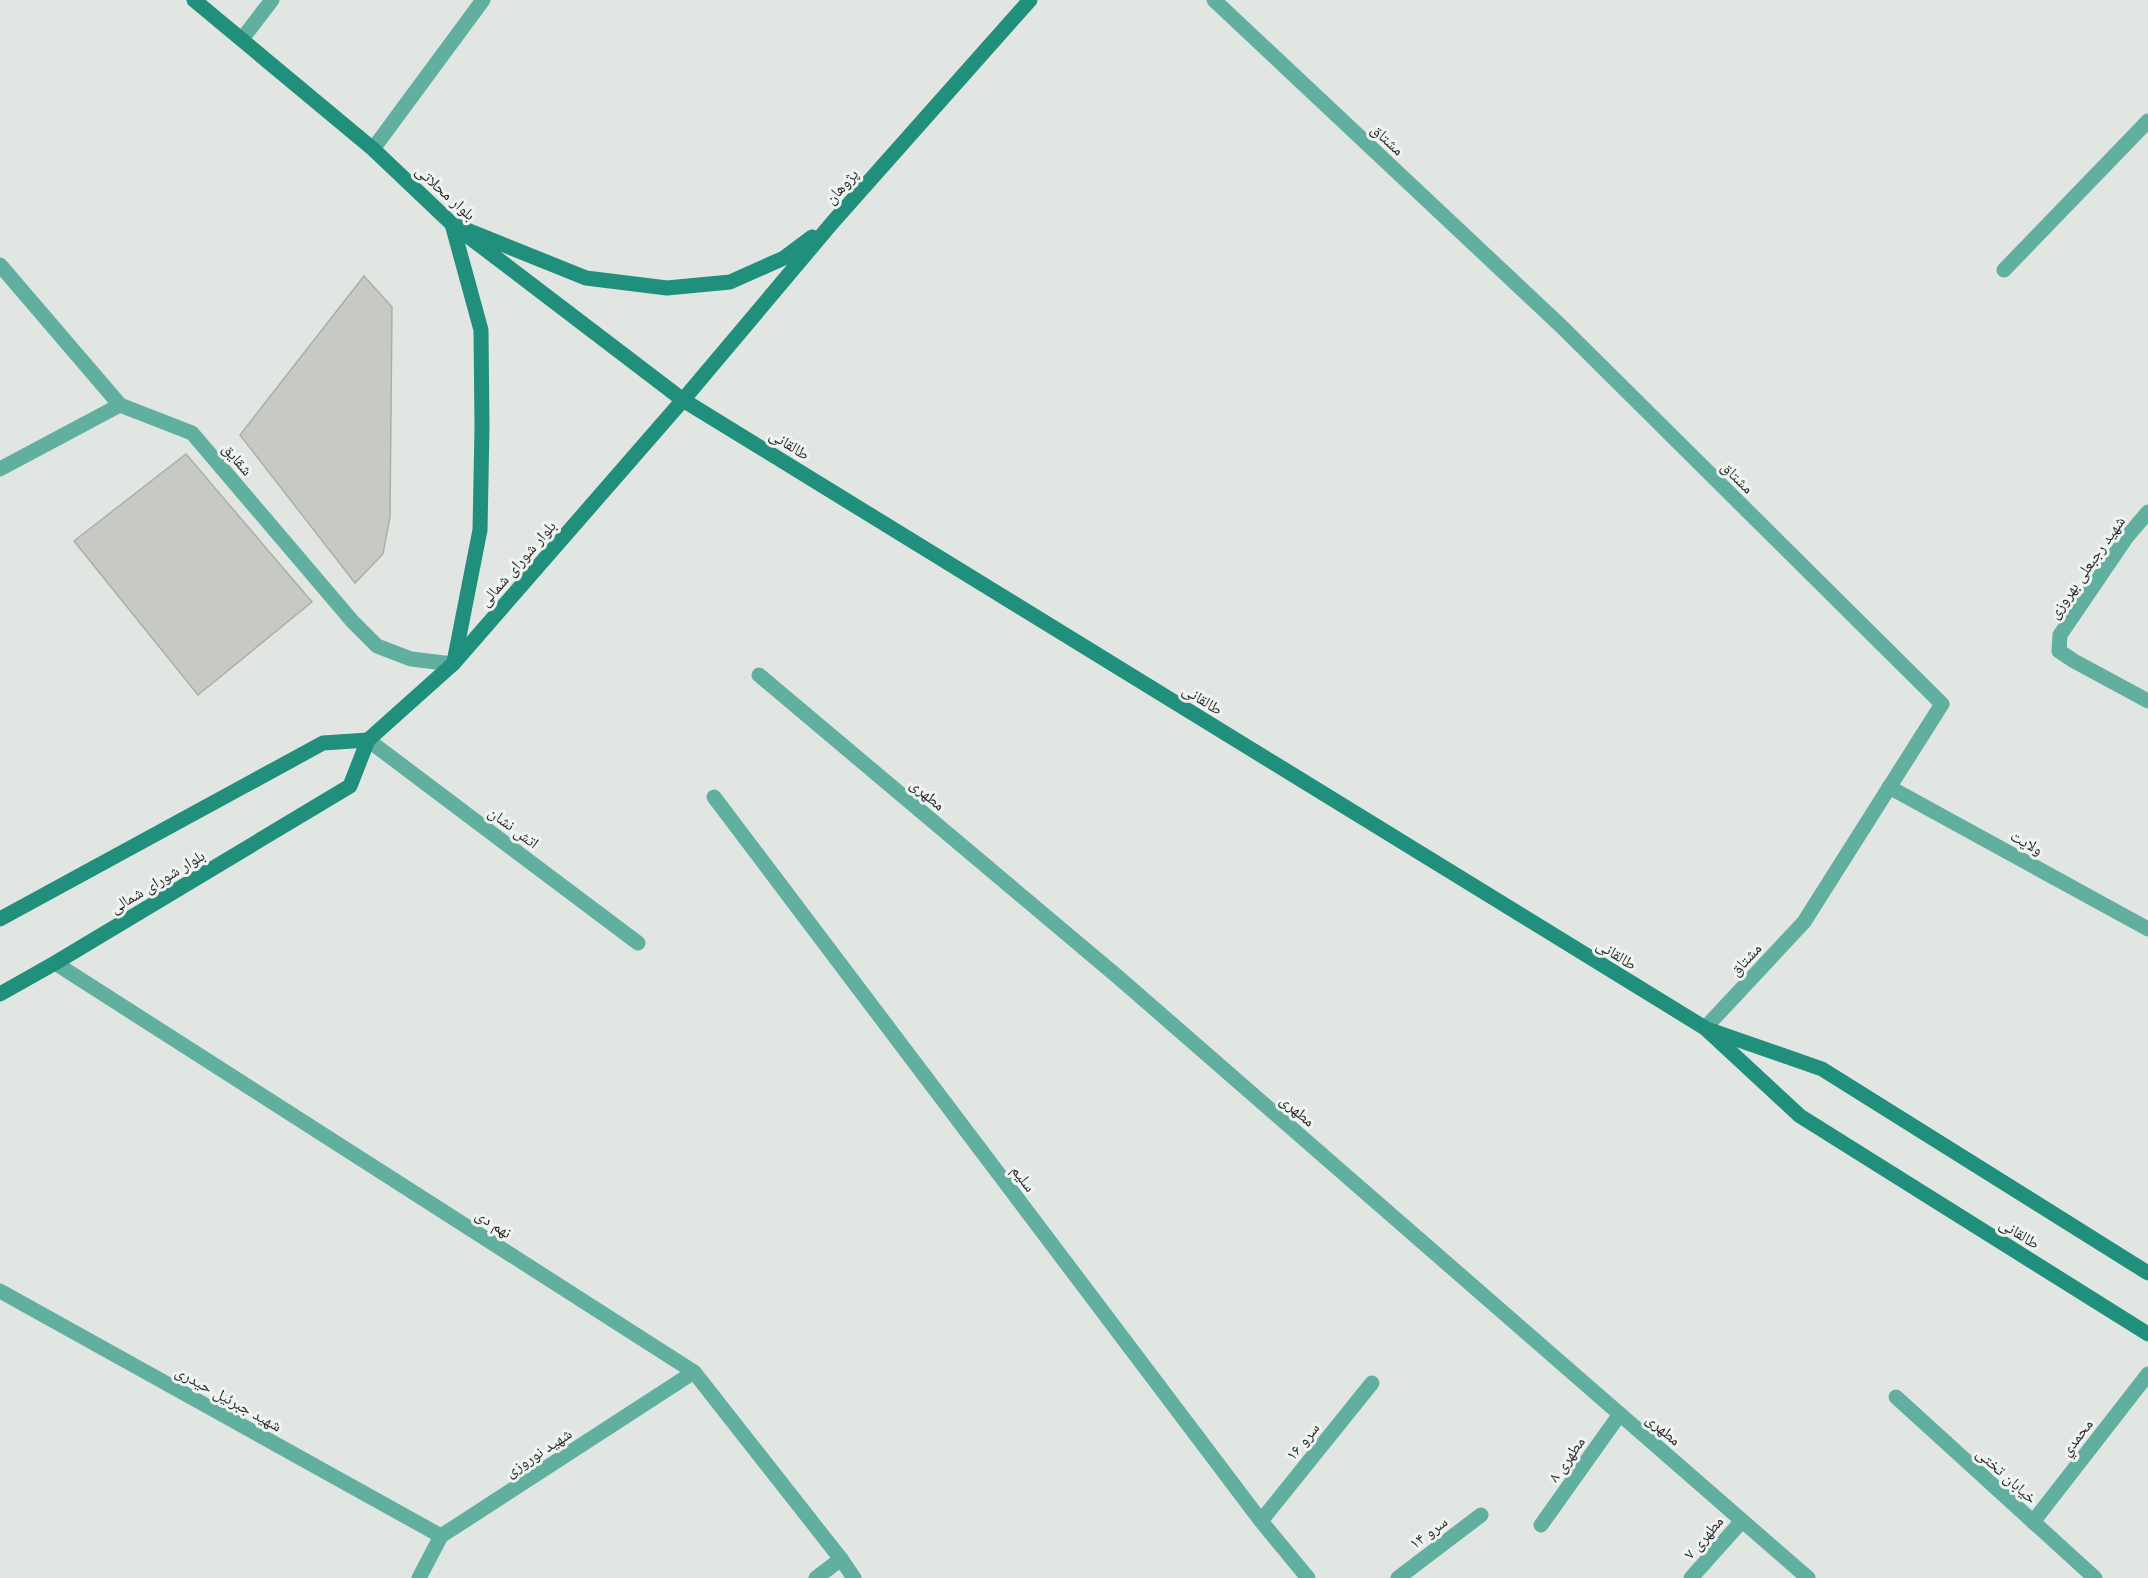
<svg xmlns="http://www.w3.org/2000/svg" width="2148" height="1578" font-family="Lato,'Noto Naskh Arabic',sans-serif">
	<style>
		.building { fill: #c7c9c4; stroke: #adaeaa; stroke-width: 1.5 }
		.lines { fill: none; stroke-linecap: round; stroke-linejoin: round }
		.street { stroke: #61b09f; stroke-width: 15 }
		.secondary { stroke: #20907d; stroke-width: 15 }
		.labels { text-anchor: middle; stroke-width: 6; stroke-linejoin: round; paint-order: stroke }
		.street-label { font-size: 16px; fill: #2a2c2b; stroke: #eff4f0 }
	</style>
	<rect width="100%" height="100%" fill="#e2e6e2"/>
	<!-- building -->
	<g class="building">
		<polygon points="364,276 392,307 390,517 383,554 355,583 240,435"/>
		<polygon points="186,454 312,602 198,695 74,541"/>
	</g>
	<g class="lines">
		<!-- street -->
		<g class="street">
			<polyline points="1214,0 1561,326 1942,704 1804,922 1705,1028"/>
			<polyline points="242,39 272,0"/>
			<polyline points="373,149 483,0"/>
			<polyline points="0,265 120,405 192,433 353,622 377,646 411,659 453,664"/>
			<polyline points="2004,270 2148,121"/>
			<polyline points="0,469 120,405"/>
			<polyline points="2148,512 2126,538 2060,635 2059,651 2074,661 2148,701"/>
			<polyline points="759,675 1118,977 1808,1578"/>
			<polyline points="368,740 638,943"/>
			<polyline points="1889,787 2148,929"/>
			<polyline points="714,797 1261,1521 1308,1578"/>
			<polyline points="55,963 694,1372 841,1559 854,1578"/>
			<polyline points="0,1291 441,1536"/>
			<polyline points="1896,1397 2095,1578"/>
			<polyline points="1261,1521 1372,1383"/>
			<polyline points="2033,1522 2148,1374"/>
			<polyline points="1541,1525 1620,1414"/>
			<polyline points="419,1578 441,1536 694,1372"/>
			<polyline points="816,1578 841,1559"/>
			<polyline points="1398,1578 1481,1515"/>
			<polyline points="1691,1578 1742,1521"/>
		</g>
		<!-- secondary -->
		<g class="secondary">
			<polyline points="194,0 373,149 452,224 683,400 1705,1028 1800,1116 2148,1334"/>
			<polyline points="454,662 480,530 482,428 481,330 452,224 586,278 667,288 730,282 784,258 812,237"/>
			<polyline points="0,919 323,743 368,740"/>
			<polyline points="0,994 55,963 350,786 368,740 453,664 683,400 832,223 1030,0"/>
			<polyline points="1710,1030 1822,1069 2148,1273"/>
		</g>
	</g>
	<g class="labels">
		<!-- street labels -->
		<g class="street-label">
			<text transform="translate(1388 139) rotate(43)" y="6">مشتاق</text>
			<text transform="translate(841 186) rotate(-48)" y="6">پژوهان</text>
			<text transform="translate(446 192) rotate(42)" y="6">بلوار محلاتی</text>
			<text transform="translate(790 444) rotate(32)" y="6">طالقانی</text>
			<text transform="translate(238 459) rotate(50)" y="6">شقایق</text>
			<text transform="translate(1738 477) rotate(45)" y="6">مشتاق</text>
			<text transform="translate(517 563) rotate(-49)" y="6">بلوار شورای شمالی</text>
			<text transform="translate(2086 567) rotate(-55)" y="6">شهید رجبعلی بهروزی</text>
			<text transform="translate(1203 699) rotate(32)" y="6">طالقانی</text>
			<text transform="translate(928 794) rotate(40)" y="6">مطهری</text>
			<text transform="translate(514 827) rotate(37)" y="6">اتش نشان</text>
			<text transform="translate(2027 842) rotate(29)" y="6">ولایت</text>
			<text transform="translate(157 881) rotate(-31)" y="6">بلوار شورای شمالی</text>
			<text transform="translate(1617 954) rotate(32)" y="6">طالقانی</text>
			<text transform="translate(1745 959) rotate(-47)" y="6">مشتاق</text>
			<text transform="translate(1298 1110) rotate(41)" y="6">مطهری</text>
			<text transform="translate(1024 1178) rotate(53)" y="6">سلیم</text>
			<text transform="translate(494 1223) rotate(33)" y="6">نهم دی</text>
			<text transform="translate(2020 1233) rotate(32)" y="6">طالقانی</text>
			<text transform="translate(229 1398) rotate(29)" y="6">شهید جبرئیل حیدری</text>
			<text transform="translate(1664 1429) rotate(41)" y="6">مطهری</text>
			<text transform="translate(2076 1437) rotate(-52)" y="6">محمدي</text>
			<text transform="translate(1302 1441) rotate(-51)" y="6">سرو ۱۶</text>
			<text transform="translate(538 1452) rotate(-33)" y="6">شهید نوروزی</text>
			<text transform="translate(1566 1459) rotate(-55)" y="6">مطهری ۸</text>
			<text transform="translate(2007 1475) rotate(42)" y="6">خیابان تختی</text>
			<text transform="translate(1428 1532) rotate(-37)" y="6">سرو ۱۴</text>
			<text transform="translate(1703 1537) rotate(-49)" y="6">مطهری ۷</text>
		</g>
	</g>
</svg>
